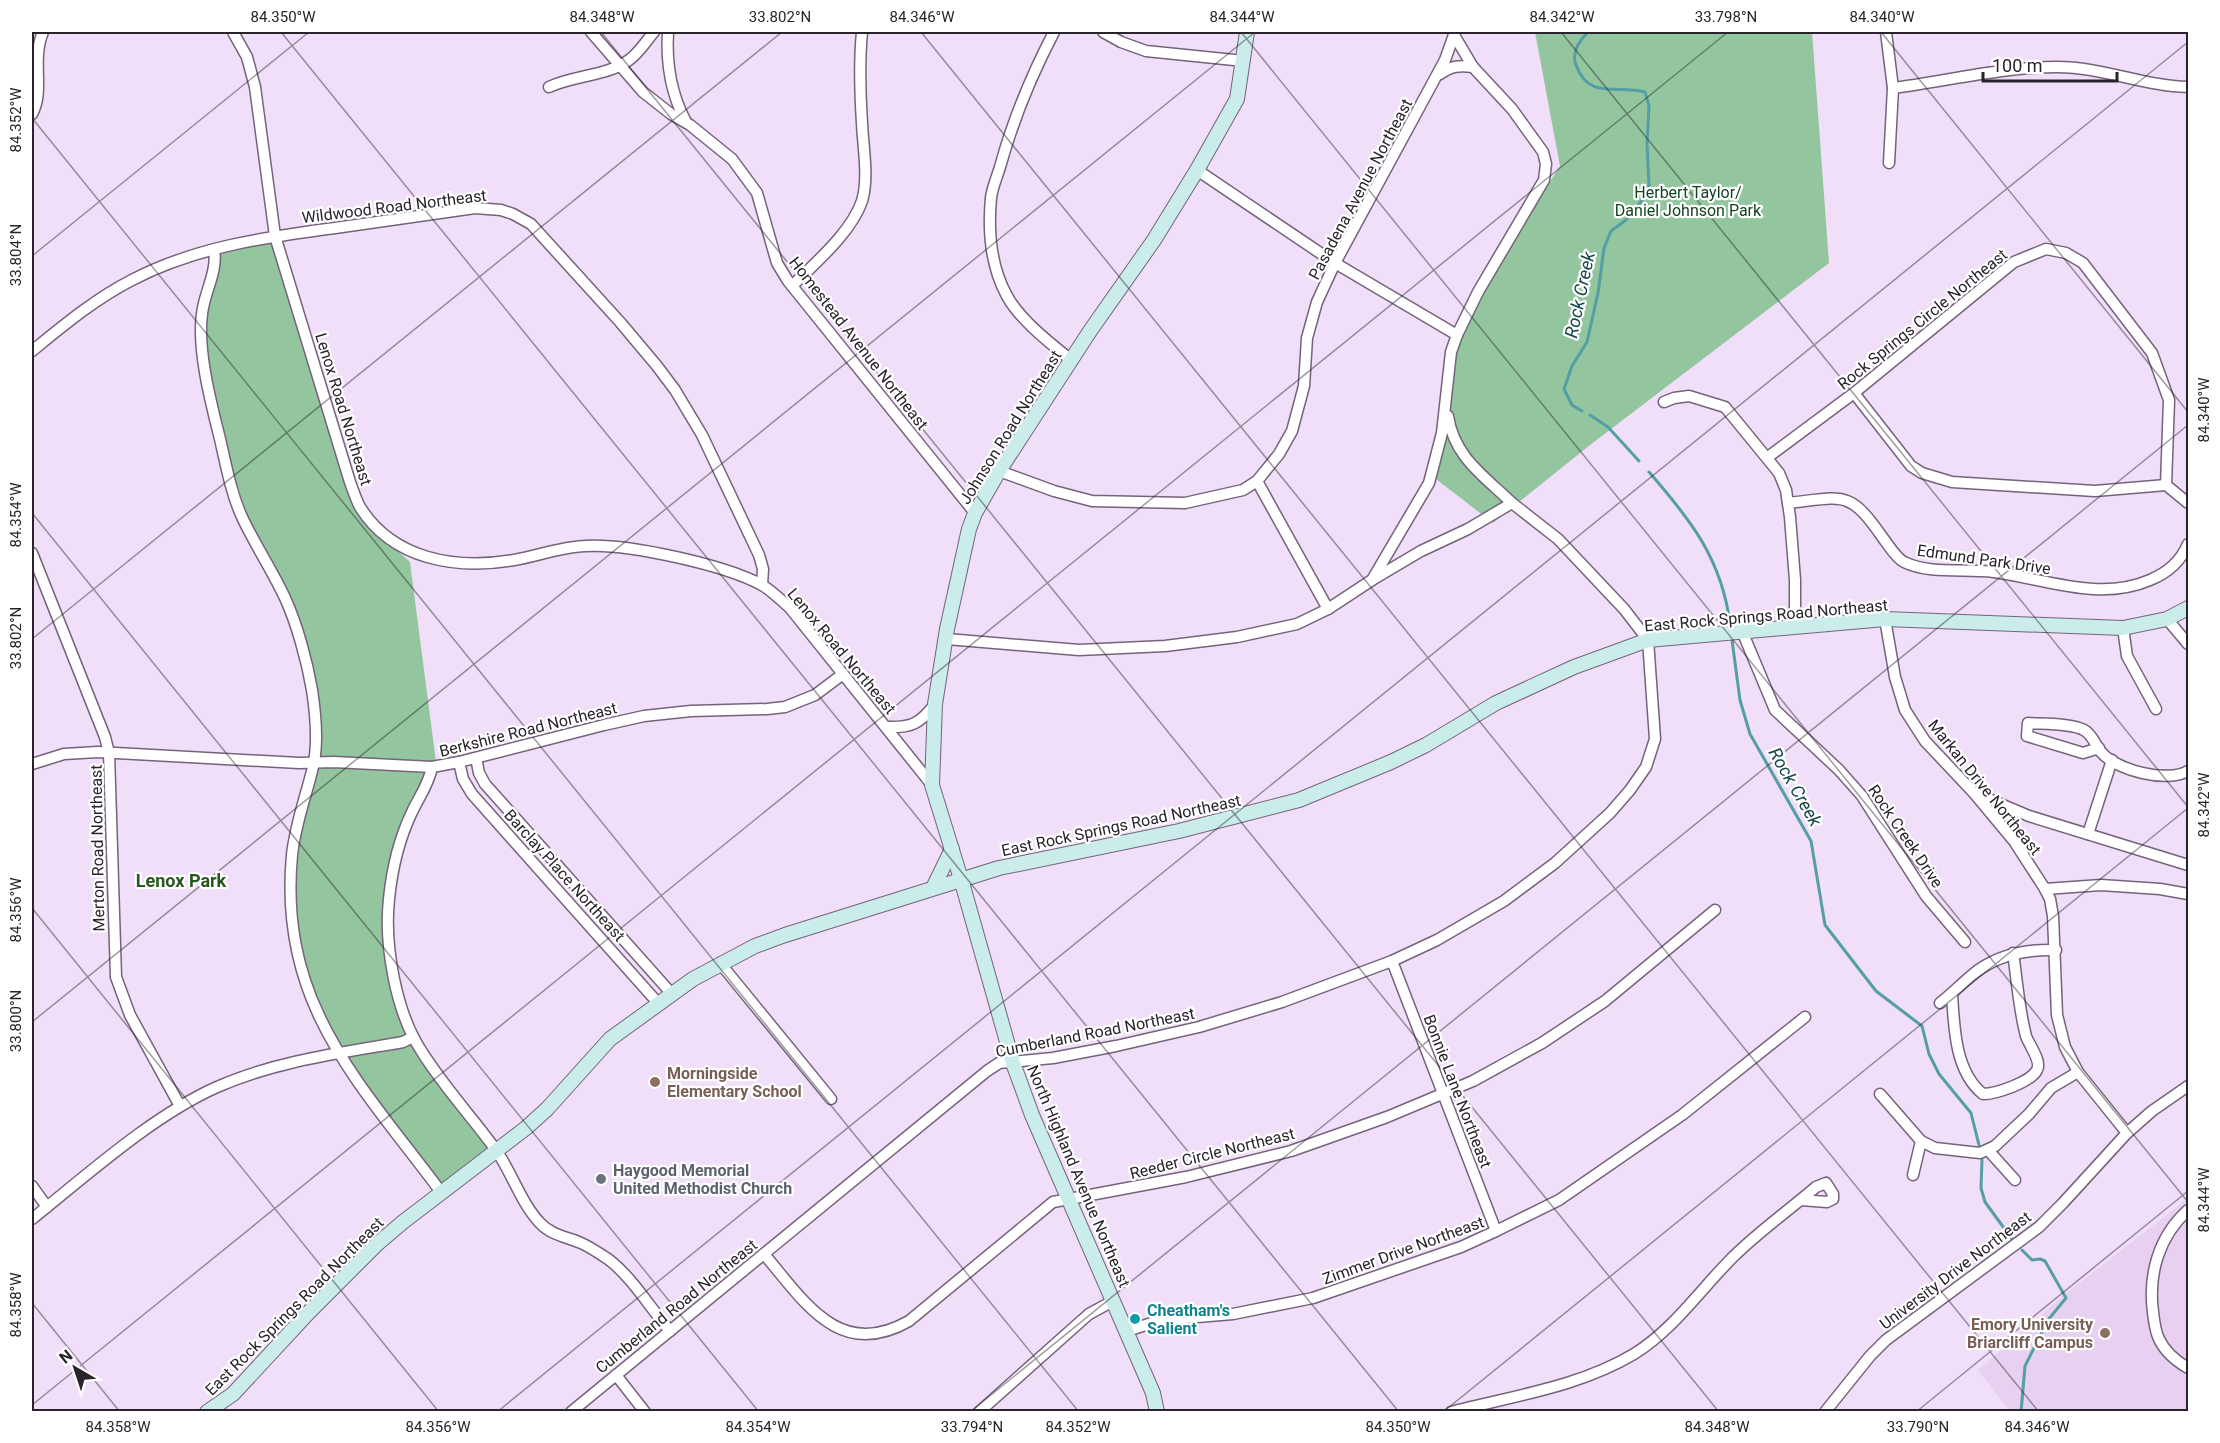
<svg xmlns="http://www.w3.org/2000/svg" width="2220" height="1443" font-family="Roboto,sans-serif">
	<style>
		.built { fill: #e7d0f0 }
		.green { fill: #93c69e }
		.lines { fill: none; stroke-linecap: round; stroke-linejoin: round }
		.stream { stroke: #549ea6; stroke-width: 3 }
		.street-casing { stroke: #74637a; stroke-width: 13 }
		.secondary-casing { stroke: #74637a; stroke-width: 16 }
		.street { stroke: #fff; stroke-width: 10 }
		.secondary { stroke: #caedec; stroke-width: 14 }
		.ticks { fill: none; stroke: #29232c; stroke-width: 1.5; stroke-opacity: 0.45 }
		.education-dot { fill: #8d6e63; stroke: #fff; stroke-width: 2 }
		.worship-dot { fill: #6b7280; stroke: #fff; stroke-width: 2 }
		.culture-dot { fill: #0f9aa8; stroke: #fff; stroke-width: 2 }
		.labels { text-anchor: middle; stroke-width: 4.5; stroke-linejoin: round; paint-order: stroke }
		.street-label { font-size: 16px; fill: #29232c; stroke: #fff }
		.park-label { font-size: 16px; fill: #124422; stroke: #fff }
		.education-label { font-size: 16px; font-weight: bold; fill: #785e54; stroke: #fff; text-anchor: start }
		.worship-label { font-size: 16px; font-weight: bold; fill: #5b616d; stroke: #fff; text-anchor: start }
		.culture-label { font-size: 16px; font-weight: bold; fill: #0d838f; stroke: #fff; text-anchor: start }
		.water-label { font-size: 18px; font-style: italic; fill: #14464a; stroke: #fff }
		.neighbourhood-label { font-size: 18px; font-weight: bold; fill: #27561f; stroke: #fff }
		.neatline { fill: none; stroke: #29232c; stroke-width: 2 }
		.ticks-label { font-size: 15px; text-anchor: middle; fill: #29232c }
	</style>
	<rect width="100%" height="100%" fill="#f1def8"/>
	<!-- built -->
	<polygon class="built" points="2188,1198 2188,1411 2010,1411 1978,1370 2063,1296"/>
	<!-- green -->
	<g class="green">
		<polygon points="1535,32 1812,32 1829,263 1590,445 1493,523 1436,479 1435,442 1453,389 1450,338 1560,166"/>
		<polygon points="277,238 349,486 375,530 410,562 437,770 404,826 388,891 388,960 413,1044 495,1151 443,1192 313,1013 296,953 294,860 313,766 313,693 295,621 228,493 200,313 211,248"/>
	</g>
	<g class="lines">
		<!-- stream -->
		<g class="stream">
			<path d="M1582 411 1572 405 1564 389 1572 366 1587 342 1598 293 1604 248 1611 231 1626 220 1644 198 1649 185 1647 144 1649 106 1645 92C1618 84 1589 101 1576 65 1571 52 1579 41 1588 32"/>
			<polyline points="1590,415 1608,427 1639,461"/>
			<path d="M1649 472C1690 519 1722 559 1730 624"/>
			<polyline points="1732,640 1740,700 1750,734 1811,841 1825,925 1876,991 1922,1026 1929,1054 1939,1074 1971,1113 1979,1145"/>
			<polyline points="1982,1160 1981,1188 1985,1202 2012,1239"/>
			<polyline points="2021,1412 2025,1366 2048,1320 2066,1298 2045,1261 2040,1259 2032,1260 2022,1250"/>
		</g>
		<defs>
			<g id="street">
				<path d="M233 32 247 57 255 87 275 236 350 482C353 490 356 500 360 507 393 560 457 570 514 560 538 556 560 547 585 546 627 543 725 565 762 585 772 591 781 600 790 608L932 785"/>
				<polyline points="591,32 643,92 671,114 690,125 732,159 757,193 777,263 788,281 975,513"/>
				<path d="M668 32C666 63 671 94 686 122"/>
				<path d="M1054 32C1032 74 1013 120 1000 167 997 177 992 188 991 198 988 230 991 267 1007 296 1020 320 1050 343 1071 360"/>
				<polyline points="1103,32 1121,42 1146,51 1244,61"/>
				<polyline points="1886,32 1893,88 1889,163"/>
				<path d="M1440 74C1451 66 1459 65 1473 67"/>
				<path d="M549 87C574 75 608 76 629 60 639 53 646 41 654 32"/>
				<path d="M1893 88C1947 81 2002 67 2057 67 2102 67 2144 86 2188 87"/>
				<path d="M32 114C45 91 31 60 43 32"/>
				<polyline points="1197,170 1335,263 1457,335"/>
				<path d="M214 250C218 271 204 293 202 314 197 350 211 403 220 439 226 465 231 493 242 517 255 545 272 570 285 598 297 624 307 661 312 690 316 716 319 746 312 771 305 799 295 826 292 855 278 1004 359 1082 441 1192"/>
				<path d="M792 286C815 263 851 233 862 201 869 178 863 147 862 123 860 92 859 62 862 32"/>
				<path d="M32 351C64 325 95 299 132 280 195 247 266 237 335 228 382 221 429 215 475 208L501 210 513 214 531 224 620 322 657 366 675 390 702 435 759 555 763 569 762 585"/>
				<polyline points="1854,393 1911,466 1922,473 1952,482 2095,491 2166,485"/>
				<polyline points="1664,402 1674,398 1689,396 1725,407 1779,473 1786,490 1790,517 1795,580 1795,626"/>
				<path d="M1448 416C1454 457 1484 476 1512 503"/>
				<polyline points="1768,457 1854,393 2014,262 2046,249 2066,253 2083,263 2152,353 2169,400 2166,485 2188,503"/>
				<polyline points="999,471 1054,491 1092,501 1185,503 1243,490 1257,481 1279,454 1292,431 1304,386 1307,338 1317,302 1335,263 1445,60 1455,32"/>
				<polyline points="1257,481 1328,609"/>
				<path d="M1788 503C1844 497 1849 489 1883 538 1889 546 1896 558 1904 562 1931 575 1965 568 1994 572 2046 579 2099 602 2150 580 2167 573 2181 561 2188 544"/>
				<polyline points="32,553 105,737 109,753 116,977 130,1015 180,1106"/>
				<polyline points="1885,619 1895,677 1905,710 1925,741 1974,793 2014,841 2045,889 2050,899 2053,916 2057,1015 2065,1047 2078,1072 2127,1133"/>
				<polyline points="2167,619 2188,644"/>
				<polyline points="2123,628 2127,656 2156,709"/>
				<polyline points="1742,631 1775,710 1839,770 1862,796 1926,896 1965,942"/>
				<polyline points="947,639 1079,650 1165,646 1237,637 1297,624 1328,609 1372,580 1429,483 1442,433 1451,352 1457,335 1478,292 1544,180 1546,164 1543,152 1512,109 1473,67 1454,35"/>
				<path d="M886 727C911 728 920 724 935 704"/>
				<path d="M2099 748 2083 753 2027 736 2028 723C2043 724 2071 723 2084 730 2093 735 2095 745 2101 752 2117 771 2168 783 2188 771"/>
				<polyline points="476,758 479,773 485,784 671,993"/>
				<polyline points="459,762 463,779 472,794 658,1003"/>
				<polyline points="32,764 64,754 98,752 299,763 334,762 432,767 459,762 604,725 644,716 691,711 767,709 785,707 815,695 843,674"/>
				<path d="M432 767C429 784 419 797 412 812 399 839 392 869 389 899 384 946 396 1013 422 1052 444 1087 472 1117 496 1150 512 1173 521 1203 540 1223 551 1235 567 1237 581 1243 590 1247 599 1253 608 1259 631 1276 651 1309 670 1331"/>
				<polyline points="1977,794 2029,816 2188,865"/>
				<polyline points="2088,834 2112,760"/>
				<polyline points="2045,889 2101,885 2160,889 2188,894"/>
				<polyline points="1392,961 1496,1231"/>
				<polyline points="720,963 831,1099"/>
				<path d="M1952 994C1954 1027 1955 1072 1983 1094 1996 1094 2031 1082 2037 1070 2042 1061 2029 1045 2026 1036 2019 1010 2017 980 2013 953"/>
				<path d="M1940 1003C1952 994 1961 984 1972 975 1996 955 2025 949 2056 950"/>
				<polyline points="1880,1094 1921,1141 1935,1148 1980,1153 1995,1146 2029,1114 2051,1088 2078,1072"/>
				<polyline points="1988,1150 2015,1180"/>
				<polyline points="1913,1175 1921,1141"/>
				<polyline points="32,1186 47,1207"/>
				<path d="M2188 1210C2159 1236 2148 1274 2153 1312 2154 1321 2155 1331 2159 1339 2165 1352 2176 1361 2188 1368"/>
				<path d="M32 1219C87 1175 152 1116 217 1087 276 1061 340 1053 403 1042L413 1037"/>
				<path d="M764 1254C804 1301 839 1361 909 1321L1053 1202 1186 1177 1291 1151 1387 1117 1473 1081 1542 1043 1605 1001 1715 910"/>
				<polyline points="1127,1331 1161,1320 1233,1314 1313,1298 1461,1247 1496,1231 1559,1200 1682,1115 1805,1017"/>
				<polyline points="616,1375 645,1412"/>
				<polyline points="571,1412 987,1071 999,1063 1053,1058 1116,1046 1199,1027 1282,1002 1392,961 1437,940 1504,901 1555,863 1610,813 1630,790 1646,767 1655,739 1648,640 1624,609 1558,539 1512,503 1468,529 1421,551 1372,580"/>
				<polyline points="979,1412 1089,1314 1113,1301"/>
				<path d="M1451 1412C1512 1396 1579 1387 1634 1354 1673 1330 1700 1290 1732 1258 1758 1232 1788 1211 1816 1187L1826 1183 1833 1194V1199L1827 1202 1801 1200"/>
				<polyline points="1825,1412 1870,1356 1886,1340 2039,1227 2063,1203 2127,1133 2152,1111 2188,1086"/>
			</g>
			<g id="secondary">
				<polyline points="933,888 952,849"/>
				<polyline points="207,1412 233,1394 309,1312 376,1245 403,1222 526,1128 547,1109 610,1039 693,979 755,946 785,935 999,868 1179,831 1299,800 1391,762 1426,745 1496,703 1574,667 1648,640 1885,619 2123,628 2167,619 2188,608"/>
				<polyline points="1157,1412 1153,1393 1032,1115 1013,1063 961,879 932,785 935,704 947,629 969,529 975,513 999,471 1090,331 1154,240 1197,170 1237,99 1247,32"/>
			</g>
		</defs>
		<!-- street casing -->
		<use href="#street" class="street-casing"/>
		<!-- secondary casing -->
		<use href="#secondary" class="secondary-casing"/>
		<!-- street -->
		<use href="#street" class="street"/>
		<!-- secondary -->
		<use href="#secondary" class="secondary"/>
	</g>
	<!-- ticks -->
	<path class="ticks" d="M281 32 1399 1412M601 32 1719 1412M921 32 2039 1412M1241 32 2188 1202M1561 32 2188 807M1881 32 2188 412M32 118 1079 1412M32 256 309 32M32 513 759 1412M32 639 782 32M32 908 439 1412M32 1022 1255 32M32 1303 120 1412M32 1405 1728 32M497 1412 2188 42M970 1412 2188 425M1443 1412 2188 808M1916 1412 2188 1191"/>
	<!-- markers -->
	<g class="education-dot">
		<circle cx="655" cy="1082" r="6"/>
		<circle cx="2105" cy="1333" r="6"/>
	</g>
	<circle class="worship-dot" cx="601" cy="1179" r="6"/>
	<circle class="culture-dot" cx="1135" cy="1319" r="6"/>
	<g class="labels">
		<!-- street labels -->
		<g class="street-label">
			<text transform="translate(1360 189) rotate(-62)" y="6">Pasadena Avenue Northeast</text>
			<text transform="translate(394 206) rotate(-7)" y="6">Wildwood Road Northeast</text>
			<text transform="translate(1922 319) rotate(-39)" y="6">Rock Springs Circle Northeast</text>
			<text transform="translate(859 343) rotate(52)" y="6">Homestead Avenue Northeast</text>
			<text transform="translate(344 409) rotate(73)" y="6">Lenox Road Northeast</text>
			<text transform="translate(1010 427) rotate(-58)" y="6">Johnson Road Northeast</text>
			<text transform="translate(1984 559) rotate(8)" y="6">Edmund Park Drive</text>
			<text transform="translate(1766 615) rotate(-5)" y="6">East Rock Springs Road Northeast</text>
			<text transform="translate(842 651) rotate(50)" y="6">Lenox Road Northeast</text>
			<text transform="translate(528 729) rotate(-14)" y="6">Berkshire Road Northeast</text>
			<text transform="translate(1985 787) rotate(51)" y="6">Markan Drive Northeast</text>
			<text transform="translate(1121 825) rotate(-12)" y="6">East Rock Springs Road Northeast</text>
			<text transform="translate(1906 836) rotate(56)" y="6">Rock Creek Drive</text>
			<text transform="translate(97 848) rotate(-91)" y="6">Merton Road Northeast</text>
			<text transform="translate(565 875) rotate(48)" y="6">Barclay Place Northeast</text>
			<text transform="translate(1095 1032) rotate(-11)" y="6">Cumberland Road Northeast</text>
			<text transform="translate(1458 1091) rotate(69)" y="6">Bonnie Lane Northeast</text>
			<text transform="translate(1212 1153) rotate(-14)" y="6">Reeder Circle Northeast</text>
			<text transform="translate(1079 1176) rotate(67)" y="6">North Highland Avenue Northeast</text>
			<text transform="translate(1403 1250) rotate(-20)" y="6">Zimmer Drive Northeast</text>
			<text transform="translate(1955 1270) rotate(-37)" y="6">University Drive Northeast</text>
			<text transform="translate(294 1306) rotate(-45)" y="6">East Rock Springs Road Northeast</text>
			<text transform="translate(676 1306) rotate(-39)" y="6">Cumberland Road Northeast</text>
		</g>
		<!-- park labels -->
		<g class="park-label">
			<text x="1688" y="198">Herbert Taylor/<tspan x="1688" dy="18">Daniel Johnson Park</tspan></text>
		</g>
		<!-- education labels -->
		<g class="education-label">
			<text x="667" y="1079">Morningside<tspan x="667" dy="18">Elementary School</tspan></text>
			<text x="2093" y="1330" text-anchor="end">Emory University<tspan x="2093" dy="18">Briarcliff Campus</tspan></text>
		</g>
		<!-- worship labels -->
		<g class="worship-label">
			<text x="613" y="1176">Haygood Memorial<tspan x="613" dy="18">United Methodist Church</tspan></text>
		</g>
		<!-- culture labels -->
		<g class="culture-label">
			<text x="1147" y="1316">Cheatham's<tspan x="1147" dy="18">Salient</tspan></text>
		</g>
		<!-- water labels -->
		<g class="water-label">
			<text transform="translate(1580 295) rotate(-78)" y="6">Rock Creek</text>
			<text transform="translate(1795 787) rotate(60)" y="6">Rock Creek</text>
		</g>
		<!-- neighbourhood labels -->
		<g class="neighbourhood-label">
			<text x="181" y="887">Lenox Park</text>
		</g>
	</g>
	<!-- border -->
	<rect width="2220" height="1443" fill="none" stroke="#ffffff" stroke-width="66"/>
	<!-- north arrow -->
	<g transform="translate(75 1368) rotate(321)" stroke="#ffffff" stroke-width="4.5" paint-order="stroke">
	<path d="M0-4.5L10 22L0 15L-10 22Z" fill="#29232c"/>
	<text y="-9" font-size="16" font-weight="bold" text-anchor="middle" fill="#29232c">N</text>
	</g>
	<!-- scale -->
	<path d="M1983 72v9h134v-9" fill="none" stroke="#29232c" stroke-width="3"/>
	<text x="1992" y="72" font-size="18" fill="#29232c" stroke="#ffffff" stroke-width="4.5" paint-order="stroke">100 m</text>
	<rect x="33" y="33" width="2154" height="1377" class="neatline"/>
	<g class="ticks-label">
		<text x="283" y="22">84.350°W</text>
		<text x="602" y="22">84.348°W</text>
		<text x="780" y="22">33.802°N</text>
		<text x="922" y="22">84.346°W</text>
		<text x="1242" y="22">84.344°W</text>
		<text x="1562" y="22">84.342°W</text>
		<text x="1726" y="22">33.798°N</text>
		<text x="1882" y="22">84.340°W</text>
		<text transform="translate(16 120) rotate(-90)" y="5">84.352°W</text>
		<text transform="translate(16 255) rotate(-90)" y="5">33.804°N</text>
		<text transform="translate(2204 410) rotate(-90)" y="5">84.340°W</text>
		<text transform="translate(16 515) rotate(-90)" y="5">84.354°W</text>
		<text transform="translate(16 638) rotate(-90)" y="5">33.802°N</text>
		<text transform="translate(2204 805) rotate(-90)" y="5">84.342°W</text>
		<text transform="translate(16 910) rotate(-90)" y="5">84.356°W</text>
		<text transform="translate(16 1021) rotate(-90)" y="5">33.800°N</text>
		<text transform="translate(2204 1200) rotate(-90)" y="5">84.344°W</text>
		<text transform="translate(16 1305) rotate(-90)" y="5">84.358°W</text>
		<text x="118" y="1432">84.358°W</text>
		<text x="438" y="1432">84.356°W</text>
		<text x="758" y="1432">84.354°W</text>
		<text x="972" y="1432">33.794°N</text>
		<text x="1078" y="1432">84.352°W</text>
		<text x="1398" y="1432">84.350°W</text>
		<text x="1717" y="1432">84.348°W</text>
		<text x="1918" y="1432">33.790°N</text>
		<text x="2037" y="1432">84.346°W</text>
	</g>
</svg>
